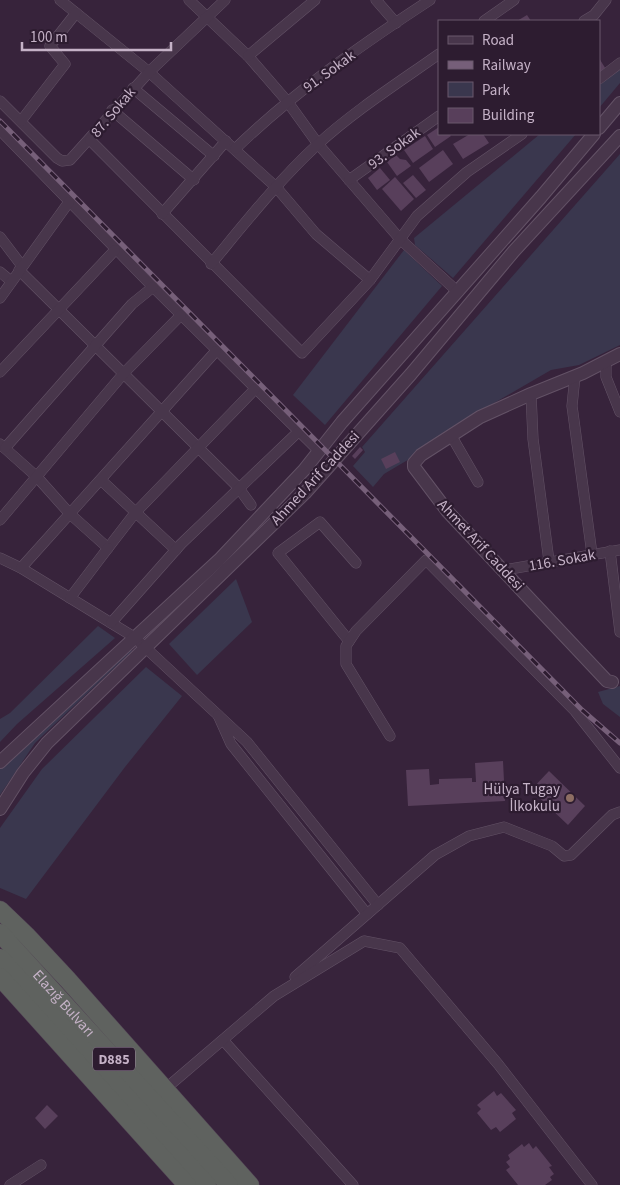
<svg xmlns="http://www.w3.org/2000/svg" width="620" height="1185" font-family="'Source Sans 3',sans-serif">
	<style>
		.green { fill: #3a374e }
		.building { fill: #583f5b }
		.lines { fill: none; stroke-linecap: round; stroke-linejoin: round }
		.minor-casing { stroke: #635266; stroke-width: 11 }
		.tertiary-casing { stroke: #635266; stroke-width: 14 }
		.trunk-casing { stroke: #503f53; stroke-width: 19 }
		.minor { stroke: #48364b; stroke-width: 10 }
		.tertiary { stroke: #48364b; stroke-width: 12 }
		.trunk { stroke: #5f625f; stroke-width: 18 }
		.rail-casing { stroke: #765f79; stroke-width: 5 }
		.rail { stroke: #2d1c30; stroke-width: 3; stroke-dasharray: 9; stroke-linecap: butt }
		.education-dot { fill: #8d6e63; stroke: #2d1c30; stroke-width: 2 }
		.labels { text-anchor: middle; stroke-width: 4.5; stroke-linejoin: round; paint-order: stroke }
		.shield { fill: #2d1c30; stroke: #97859a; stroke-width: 1 }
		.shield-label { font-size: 14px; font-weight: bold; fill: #c5b2c7 }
		.street-label { font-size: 15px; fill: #c5b2c7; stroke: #2d1c30 }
		.poi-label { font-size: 15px; fill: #c5b2c7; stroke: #2d1c30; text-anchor: end }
	</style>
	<rect width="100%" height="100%" fill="#37233b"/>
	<!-- green -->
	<g class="green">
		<polygon points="620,68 620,83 599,108 599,85"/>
		<polygon points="540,134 576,134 453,278 415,245 414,238"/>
		<polygon points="620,154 620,345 579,365 551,370 477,413 450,435 384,474 373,487 353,466 365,452 362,447"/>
		<polygon points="404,250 442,286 325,425 293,395"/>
		<polygon points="236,579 252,622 197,675 169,644"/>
		<polygon points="98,626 115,638 17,724 0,742 0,719 10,713"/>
		<polygon points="129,647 132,651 35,743 0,795 0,769"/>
		<polygon points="146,667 182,696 125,767 26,899 0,888 0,828 42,769"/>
		<polygon points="620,686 620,717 603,704 598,692"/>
	</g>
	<!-- building -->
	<g class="building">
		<polygon points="527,15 531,21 517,21"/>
		<polygon points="599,58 607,71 599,77"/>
		<polygon points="439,127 439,134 449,134 451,136 435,147 427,135"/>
		<polygon points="470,134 483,134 489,143 463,159 453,144"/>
		<polygon points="425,136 433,149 413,163 404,150"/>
		<polygon points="443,150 453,164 429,182 419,168"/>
		<polygon points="396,155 400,159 406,160 411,166 397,176 387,162"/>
		<polygon points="380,168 390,180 377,190 368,178"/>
		<polygon points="413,175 426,190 416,198 403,183"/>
		<polygon points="395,177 414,199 401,211 382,189"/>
		<polygon points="360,447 363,450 355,459 352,456"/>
		<polygon points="395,452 400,462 386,469 381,459"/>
		<polygon points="503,761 505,801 408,806 406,770 429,769 430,785 439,784 439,779 472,778 472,782 476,782 475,763"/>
		<polygon points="549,771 585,806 568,825 531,790"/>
		<polygon points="494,1091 497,1096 501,1093 516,1110 512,1113 516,1119 500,1132 496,1127 491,1130 477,1113 481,1109 477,1105"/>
		<polygon points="47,1105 58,1116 45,1129 35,1118"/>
		<polygon points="529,1143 533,1149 536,1146 552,1166 549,1167 554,1174 550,1177 552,1180 545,1185 518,1185 506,1170 510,1167 506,1162 510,1159 508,1155 522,1144 524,1147"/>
	</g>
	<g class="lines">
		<defs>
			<g id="minor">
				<polyline points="60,0 149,72 276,187 316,234 370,280"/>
				<polyline points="189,0 248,56 287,101 318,144 400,239 458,292"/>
				<polyline points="376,0 396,23"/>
				<polyline points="484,21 514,0"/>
				<polyline points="584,21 594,15 606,0"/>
				<polyline points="248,56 315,0"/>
				<polyline points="599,79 620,63"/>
				<polyline points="133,88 214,156"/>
				<polyline points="0,101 57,158 62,161 70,160 149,72 225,0"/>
				<polyline points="112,110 194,180"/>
				<polyline points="21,121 65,64 50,46 76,13"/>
				<polyline points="0,130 153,287 319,451"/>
				<polyline points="90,140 302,353 370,280 417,216 467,172 522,134"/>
				<path d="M235 149C294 92 361 45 430 0"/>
				<polyline points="349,180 439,116"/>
				<polyline points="162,214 226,141"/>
				<polyline points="0,237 22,266"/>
				<path d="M211 264C245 223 278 181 317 145 354 111 398 83 439 54"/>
				<polyline points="19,270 238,487 251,505"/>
				<polyline points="0,272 11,281"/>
				<polyline points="0,298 69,202"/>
				<polyline points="606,361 606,377 620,412"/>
				<polyline points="0,372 115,250"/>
				<polyline points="575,376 572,406 592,554"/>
				<polyline points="531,394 533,439 549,561"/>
				<polyline points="452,437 478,482"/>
				<polyline points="0,444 37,477 70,514 108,548 135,513 255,389"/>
				<polyline points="5,448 132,304 153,287"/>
				<polyline points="101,480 176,550"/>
				<polyline points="0,520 124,373 181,315"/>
				<polyline points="610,551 620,632"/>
				<polyline points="0,558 21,568 134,637 218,715"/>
				<polyline points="21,568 216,351"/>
				<polyline points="504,570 620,550"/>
				<polyline points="70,598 108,548"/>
				<polyline points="111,623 181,544 298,432"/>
				<polyline points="349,641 278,553 320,522 356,563"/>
				<polyline points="390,736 346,664 346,646 356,631 426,560 575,711 620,768"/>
				<polyline points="367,914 231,744 218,715 247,742 378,905"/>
				<polyline points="295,977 435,855 469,836 504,827 552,846 564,856 571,855 612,815 620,812"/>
				<polyline points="223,1040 353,1185"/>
				<polyline points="164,1090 274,996 364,941 400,948 498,1064 592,1185"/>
				<polyline points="10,1185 41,1165"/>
			</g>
			<g id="tertiary">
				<polyline points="599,128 620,103"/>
				<polyline points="612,682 607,681 448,512 414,467 414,463 421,455 480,417 531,394 583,373 620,354"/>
				<polyline points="0,762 219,560 304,470 342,422 541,197 594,134"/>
				<polyline points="0,809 23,773 47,743 305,493 411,374 514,251 620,136"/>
			</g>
			<g id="trunk">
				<polyline points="0,910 26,935 68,980 250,1185"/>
				<path id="s1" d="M0 933 229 1185"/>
				<polyline points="0,958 207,1185"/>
				<polyline points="0,977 187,1185"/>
			</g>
		</defs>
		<!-- minor casing -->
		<use href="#minor" class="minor-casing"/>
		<!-- tertiary casing -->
		<use href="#tertiary" class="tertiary-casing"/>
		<!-- trunk casing -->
		<use href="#trunk" class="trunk-casing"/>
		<!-- minor -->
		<use href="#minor" class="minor"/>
		<!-- tertiary -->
		<use href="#tertiary" class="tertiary"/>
		<!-- trunk -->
		<use href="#trunk" class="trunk"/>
		<defs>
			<polyline id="rail" points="0,121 582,710 620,743"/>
		</defs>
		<!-- rail casing -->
		<use href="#rail" class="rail-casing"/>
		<!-- rail -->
		<use href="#rail" class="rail"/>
	</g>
	<!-- markers -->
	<circle class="education-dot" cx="570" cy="798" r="5"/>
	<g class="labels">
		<!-- shield labels -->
		<rect class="shield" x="93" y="1047.5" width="42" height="23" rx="4"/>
		<g class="shield-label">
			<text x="114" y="1064">D885</text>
		</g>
		<!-- street labels -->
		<g class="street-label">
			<text transform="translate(329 71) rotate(-36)" y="5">91. Sokak</text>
			<text transform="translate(113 112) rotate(-50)" y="5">87. Sokak</text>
			<text transform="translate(394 148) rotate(-36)" y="5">93. Sokak</text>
			<text transform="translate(315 478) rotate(-47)" y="5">Ahmed Arif Caddesi</text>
			<text transform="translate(481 545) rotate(47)" y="5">Ahmet Arif Caddesi</text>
			<text transform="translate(562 560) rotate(-10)" y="5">116. Sokak</text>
			<text dy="5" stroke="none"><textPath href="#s1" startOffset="95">Elazığ Bulvarı</textPath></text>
		</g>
		<!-- poi labels -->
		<g class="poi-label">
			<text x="560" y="794">Hülya Tugay<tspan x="560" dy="17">İlkokulu</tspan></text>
		</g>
	</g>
	<!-- legend -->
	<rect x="438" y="20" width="162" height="115" fill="#2d1c30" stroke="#6a586c"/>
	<rect x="448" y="36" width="25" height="8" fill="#48364b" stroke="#6a586c"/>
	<text x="482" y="45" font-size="15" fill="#c5b2c7">Road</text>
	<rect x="448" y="61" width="25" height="8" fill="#765f79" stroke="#6a586c"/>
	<text x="482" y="70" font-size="15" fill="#c5b2c7">Railway</text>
	<rect x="448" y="82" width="25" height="15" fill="#3a374e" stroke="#6a586c"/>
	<text x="482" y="95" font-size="15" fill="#c5b2c7">Park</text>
	<rect x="448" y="108" width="25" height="15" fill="#583f5b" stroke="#6a586c"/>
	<text x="482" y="120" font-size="15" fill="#c5b2c7">Building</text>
	<!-- scale -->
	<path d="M22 42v8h149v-8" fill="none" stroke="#c5b2c7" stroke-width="2.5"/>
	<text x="30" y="42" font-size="15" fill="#c5b2c7" stroke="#2d1c30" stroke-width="4" paint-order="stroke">100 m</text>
</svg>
